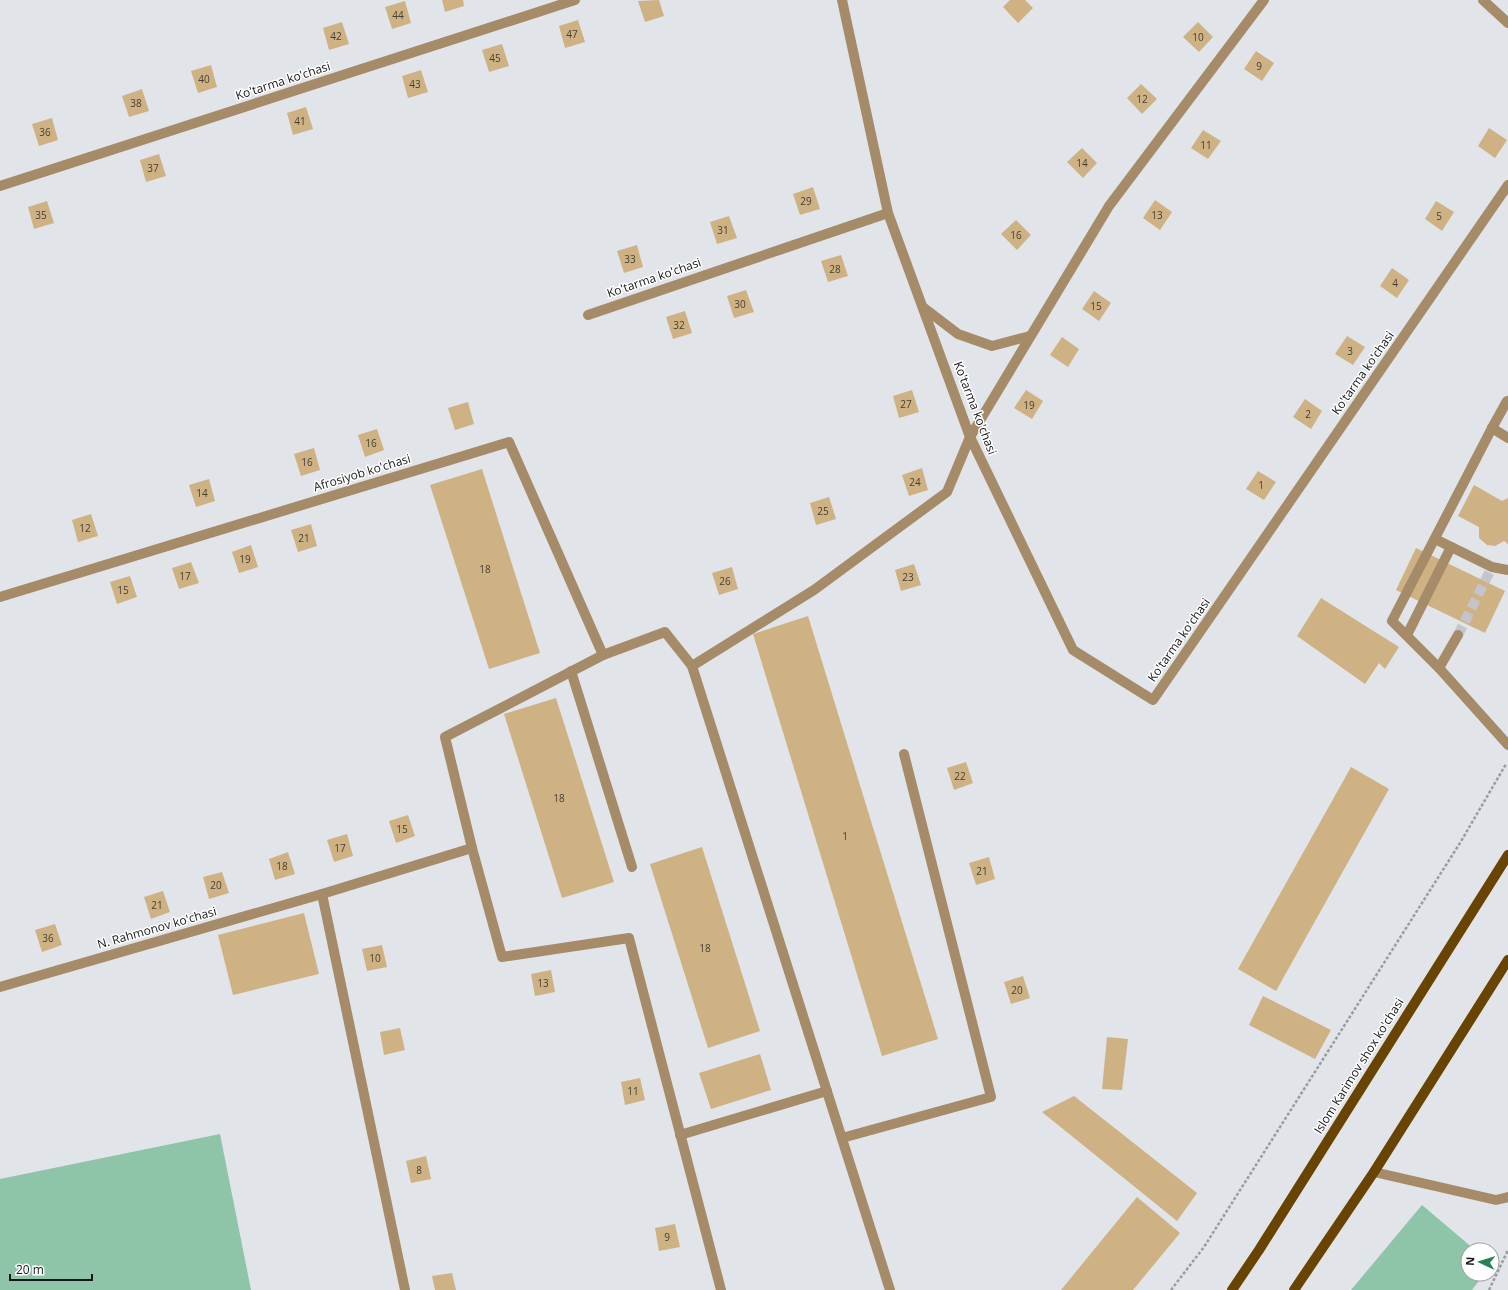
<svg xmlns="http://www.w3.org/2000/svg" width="1508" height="1290" font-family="'Open Sans',sans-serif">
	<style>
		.green { fill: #8ec4a7 }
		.building { fill: #cfb283 }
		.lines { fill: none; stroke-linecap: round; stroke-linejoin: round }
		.minor-tunnel { stroke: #c3c5ca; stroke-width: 10; stroke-dasharray: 10 5; stroke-linecap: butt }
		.path { stroke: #9a9ca0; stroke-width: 2.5; stroke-dasharray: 3 2; stroke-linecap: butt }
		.minor { stroke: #a68b68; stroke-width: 10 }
		.major { stroke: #694400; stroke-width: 10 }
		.labels { text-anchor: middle; stroke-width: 3; stroke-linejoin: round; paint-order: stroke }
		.number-label { font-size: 10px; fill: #443e33 }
		.street-label { font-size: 12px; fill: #161718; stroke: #fff }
	</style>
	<rect width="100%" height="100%" fill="#e1e4e9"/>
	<!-- green -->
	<g class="green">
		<polygon points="220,1134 251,1290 0,1290 0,1179"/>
		<polygon points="1422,1205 1475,1250 1468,1250 1468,1274 1484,1274 1472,1290 1351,1290"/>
	</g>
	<!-- building -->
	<g class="building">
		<polygon points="442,0 463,0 464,6 445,12"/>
		<polygon points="659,0 664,16 645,22 638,1"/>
		<polygon points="1010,0 1025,0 1033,8 1018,23 1003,7"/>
		<polygon points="405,1 411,23 392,29 385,7"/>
		<polygon points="578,20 585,42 565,48 559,26"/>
		<polygon points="342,22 349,44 329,50 323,28"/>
		<polygon points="1198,22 1213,37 1199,52 1183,37"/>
		<polygon points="502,44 509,66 489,72 482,50"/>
		<polygon points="1256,51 1274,63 1262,81 1244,69"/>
		<polygon points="211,65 217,87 198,93 191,71"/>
		<polygon points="421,70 428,92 408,98 402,76"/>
		<polygon points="1141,84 1157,99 1142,114 1127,98"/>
		<polygon points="142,89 149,111 129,117 122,96"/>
		<polygon points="306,107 313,129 293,135 287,113"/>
		<polygon points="52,118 58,140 39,146 32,124"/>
		<polygon points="1489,128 1507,140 1495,158 1478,146"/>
		<polygon points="1203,130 1221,141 1208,159 1191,148"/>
		<polygon points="1082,148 1097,163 1083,178 1067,162"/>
		<polygon points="159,154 166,176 146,182 140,160"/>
		<polygon points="813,187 820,209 800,215 793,194"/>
		<polygon points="1155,200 1172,212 1160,230 1143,218"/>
		<polygon points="47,201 54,223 34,229 28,207"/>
		<polygon points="1436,201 1454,212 1442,231 1425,219"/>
		<polygon points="729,216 737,238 717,244 710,222"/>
		<polygon points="1016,220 1031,235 1017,250 1001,234"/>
		<polygon points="637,245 643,267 624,273 617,251"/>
		<polygon points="841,255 848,276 828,282 821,261"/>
		<polygon points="1392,268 1409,280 1397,298 1380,286"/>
		<polygon points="746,290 754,312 734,318 727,296"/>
		<polygon points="1094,291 1111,303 1099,321 1082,309"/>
		<polygon points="685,311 692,333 673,339 666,317"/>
		<polygon points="1347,336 1365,347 1353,365 1335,354"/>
		<polygon points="1062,337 1079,349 1068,367 1050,355"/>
		<polygon points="912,390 919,412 899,418 893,396"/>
		<polygon points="1026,390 1043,401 1032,419 1014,408"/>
		<polygon points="1305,399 1322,411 1311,429 1293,417"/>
		<polygon points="468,402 474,424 455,430 448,408"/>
		<polygon points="377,429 384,450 365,457 358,435"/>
		<polygon points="314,448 320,470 301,476 294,454"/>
		<polygon points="922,468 928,490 909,496 902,475"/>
		<polygon points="482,469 540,653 489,669 430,485"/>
		<polygon points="1258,471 1276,482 1264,500 1246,489"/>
		<polygon points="209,479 215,501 196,507 189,485"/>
		<polygon points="1474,485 1502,501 1508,498 1508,544 1504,541 1495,546 1487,545 1479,538 1479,527 1458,516"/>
		<polygon points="829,497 836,519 816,525 810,503"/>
		<polygon points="91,514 98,536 78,542 72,520"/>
		<polygon points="311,524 317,546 298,552 291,530"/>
		<polygon points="251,545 258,567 239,573 232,552"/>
		<polygon points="1416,548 1505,591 1485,633 1396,590"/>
		<polygon points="191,562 199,583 179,589 172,568"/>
		<polygon points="914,564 921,585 901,591 895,570"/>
		<polygon points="732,567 738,589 719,595 712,573"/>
		<polygon points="130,576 137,597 117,604 110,582"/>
		<polygon points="1321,598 1399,647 1385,669 1379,663 1365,684 1297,636"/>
		<polygon points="808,616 938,1039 882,1056 753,634"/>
		<polygon points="556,698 614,882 562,898 504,714"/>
		<polygon points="966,762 973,783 954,790 947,768"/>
		<polygon points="1351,767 1389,789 1276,991 1238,969"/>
		<polygon points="408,815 415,836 396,843 389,821"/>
		<polygon points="347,834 353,856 334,862 327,840"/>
		<polygon points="702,847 760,1031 708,1048 650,864"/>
		<polygon points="288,852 295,874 275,880 269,859"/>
		<polygon points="989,857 995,879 976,885 969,863"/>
		<polygon points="222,872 229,893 209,899 203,877"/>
		<polygon points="163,891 170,912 151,919 144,897"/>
		<polygon points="304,913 319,974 233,995 218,935"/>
		<polygon points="55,924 62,945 42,952 35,930"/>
		<polygon points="382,945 387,967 367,971 362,949"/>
		<polygon points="551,970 555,992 535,996 531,974"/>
		<polygon points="1023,976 1030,998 1011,1004 1004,982"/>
		<polygon points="1263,996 1331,1030 1315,1059 1249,1025"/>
		<polygon points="400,1028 405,1050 384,1055 380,1032"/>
		<polygon points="1107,1037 1128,1039 1122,1090 1102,1089"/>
		<polygon points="760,1054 771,1090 711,1109 699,1073"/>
		<polygon points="640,1078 645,1100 625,1105 621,1082"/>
		<polygon points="1074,1096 1197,1193 1177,1221 1042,1112"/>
		<polygon points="426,1156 431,1179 411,1183 406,1161"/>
		<polygon points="1137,1197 1180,1233 1133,1290 1061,1290"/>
		<polygon points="675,1224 680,1247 659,1251 655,1228"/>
		<polygon points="452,1273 456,1290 435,1290 432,1276"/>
	</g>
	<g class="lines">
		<!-- minor-tunnel -->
		<polyline class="minor-tunnel" points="1458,635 1492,567"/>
		<!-- path -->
		<g class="path">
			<polyline points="1171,1290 1204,1247 1460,843 1506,764"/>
			<polyline points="1489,1290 1508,1250"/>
		</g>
		<!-- minor -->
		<g class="minor">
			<polyline points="842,0 888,213 970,437 1073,650 1153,700 1508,185"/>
			<polyline points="1483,0 1508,23"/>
			<polyline points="0,186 575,0"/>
			<polyline points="924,308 958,334 992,346 1030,336"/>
			<polyline points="588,315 888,213"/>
			<polyline points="1492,428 1508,438"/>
			<polyline points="1435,539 1492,567 1508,570"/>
			<polyline points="0,597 509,442 603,655"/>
			<polyline points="1407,635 1451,547"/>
			<polyline points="1458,635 1439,668 1508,745"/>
			<polyline points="692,666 814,590 947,492 970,437 1109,206 1264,0"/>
			<polyline points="1439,668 1392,621 1492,428 1507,401 1508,402"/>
			<polyline points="571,671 632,867"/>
			<polyline points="472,848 502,957 629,938 721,1290"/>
			<polyline points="322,894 405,1290"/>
			<polyline points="0,987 322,894 472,848 445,737 603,655 665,632 692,666 890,1290"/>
			<polyline points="680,1135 827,1091"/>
			<polyline points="842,1138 991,1097 904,754"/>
			<polyline points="1374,1172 1496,1200 1508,1197"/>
		</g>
		<!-- major -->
		<g class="major">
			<polyline points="1232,1290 1259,1250 1508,855"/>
			<polyline points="1294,1290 1374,1172 1508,960"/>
		</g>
	</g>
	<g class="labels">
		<!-- number labels -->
		<g class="number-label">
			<text x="398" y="19">44</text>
			<text x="572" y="38">47</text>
			<text x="336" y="40">42</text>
			<text x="1198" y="41">10</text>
			<text x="495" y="62">45</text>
			<text x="1259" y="70">9</text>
			<text x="204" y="83">40</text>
			<text x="415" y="88">43</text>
			<text x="1142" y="103">12</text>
			<text x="136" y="107">38</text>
			<text x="300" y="125">41</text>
			<text x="45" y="136">36</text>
			<text x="1206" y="149">11</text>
			<text x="1082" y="167">14</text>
			<text x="153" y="172">37</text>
			<text x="806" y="205">29</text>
			<text x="41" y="219">35</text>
			<text x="1157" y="219">13</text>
			<text x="1439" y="220">5</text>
			<text x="723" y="234">31</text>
			<text x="1016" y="239">16</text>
			<text x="630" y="263">33</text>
			<text x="835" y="273">28</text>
			<text x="1395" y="287">4</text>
			<text x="740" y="308">30</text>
			<text x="1096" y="310">15</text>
			<text x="679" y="329">32</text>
			<text x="1350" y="355">3</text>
			<text x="906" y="408">27</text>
			<text x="1029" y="409">19</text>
			<text x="1308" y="418">2</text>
			<text x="371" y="447">16</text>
			<text x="307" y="466">16</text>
			<text x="915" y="486">24</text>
			<text x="1261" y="489">1</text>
			<text x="202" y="497">14</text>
			<text x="823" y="515">25</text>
			<text x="85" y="532">12</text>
			<text x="304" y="542">21</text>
			<text x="245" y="563">19</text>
			<text x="485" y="573">18</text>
			<text x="185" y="580">17</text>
			<text x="908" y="581">23</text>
			<text x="725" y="585">26</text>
			<text x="123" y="594">15</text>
			<text x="960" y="780">22</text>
			<text x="559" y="802">18</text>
			<text x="402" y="833">15</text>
			<text x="845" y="840">1</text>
			<text x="340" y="852">17</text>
			<text x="282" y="870">18</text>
			<text x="982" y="875">21</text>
			<text x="216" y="889">20</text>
			<text x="157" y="909">21</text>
			<text x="48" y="942">36</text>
			<text x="705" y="952">18</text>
			<text x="375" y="962">10</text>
			<text x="543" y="987">13</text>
			<text x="1017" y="994">20</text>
			<text x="633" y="1095">11</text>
			<text x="419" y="1174">8</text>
			<text x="667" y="1241">9</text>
		</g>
		<!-- street labels -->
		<g class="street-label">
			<text transform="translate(283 81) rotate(-18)" y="4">Ko'tarma ko'chasi</text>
			<text transform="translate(654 278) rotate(-19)" y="4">Ko'tarma ko'chasi</text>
			<text transform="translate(1363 373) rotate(-55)" y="4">Ko'tarma ko'chasi</text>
			<text transform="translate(975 408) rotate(69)" y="4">Ko'tarma ko'chasi</text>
			<text transform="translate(362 473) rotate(-17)" y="4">Afrosiyob ko'chasi</text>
			<text transform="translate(1179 640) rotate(-55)" y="4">Ko'tarma ko'chasi</text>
			<text transform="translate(157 928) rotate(-16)" y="4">N. Rahmonov ko'chasi</text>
			<text transform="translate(1359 1066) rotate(-58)" y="4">Islom Karimov shox ko'chasi</text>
		</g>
	</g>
	<!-- north arrow -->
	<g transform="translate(1480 1262) rotate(274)"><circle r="19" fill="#ffffff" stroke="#a2a2a3"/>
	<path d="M0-3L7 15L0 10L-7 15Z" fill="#288257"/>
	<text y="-6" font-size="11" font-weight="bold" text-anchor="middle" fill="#161718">N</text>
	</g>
	<!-- scale -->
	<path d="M10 1274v6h82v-6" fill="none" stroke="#161718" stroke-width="2"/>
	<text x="16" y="1274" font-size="12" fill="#161718" stroke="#ffffff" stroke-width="3" paint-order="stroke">20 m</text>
</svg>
